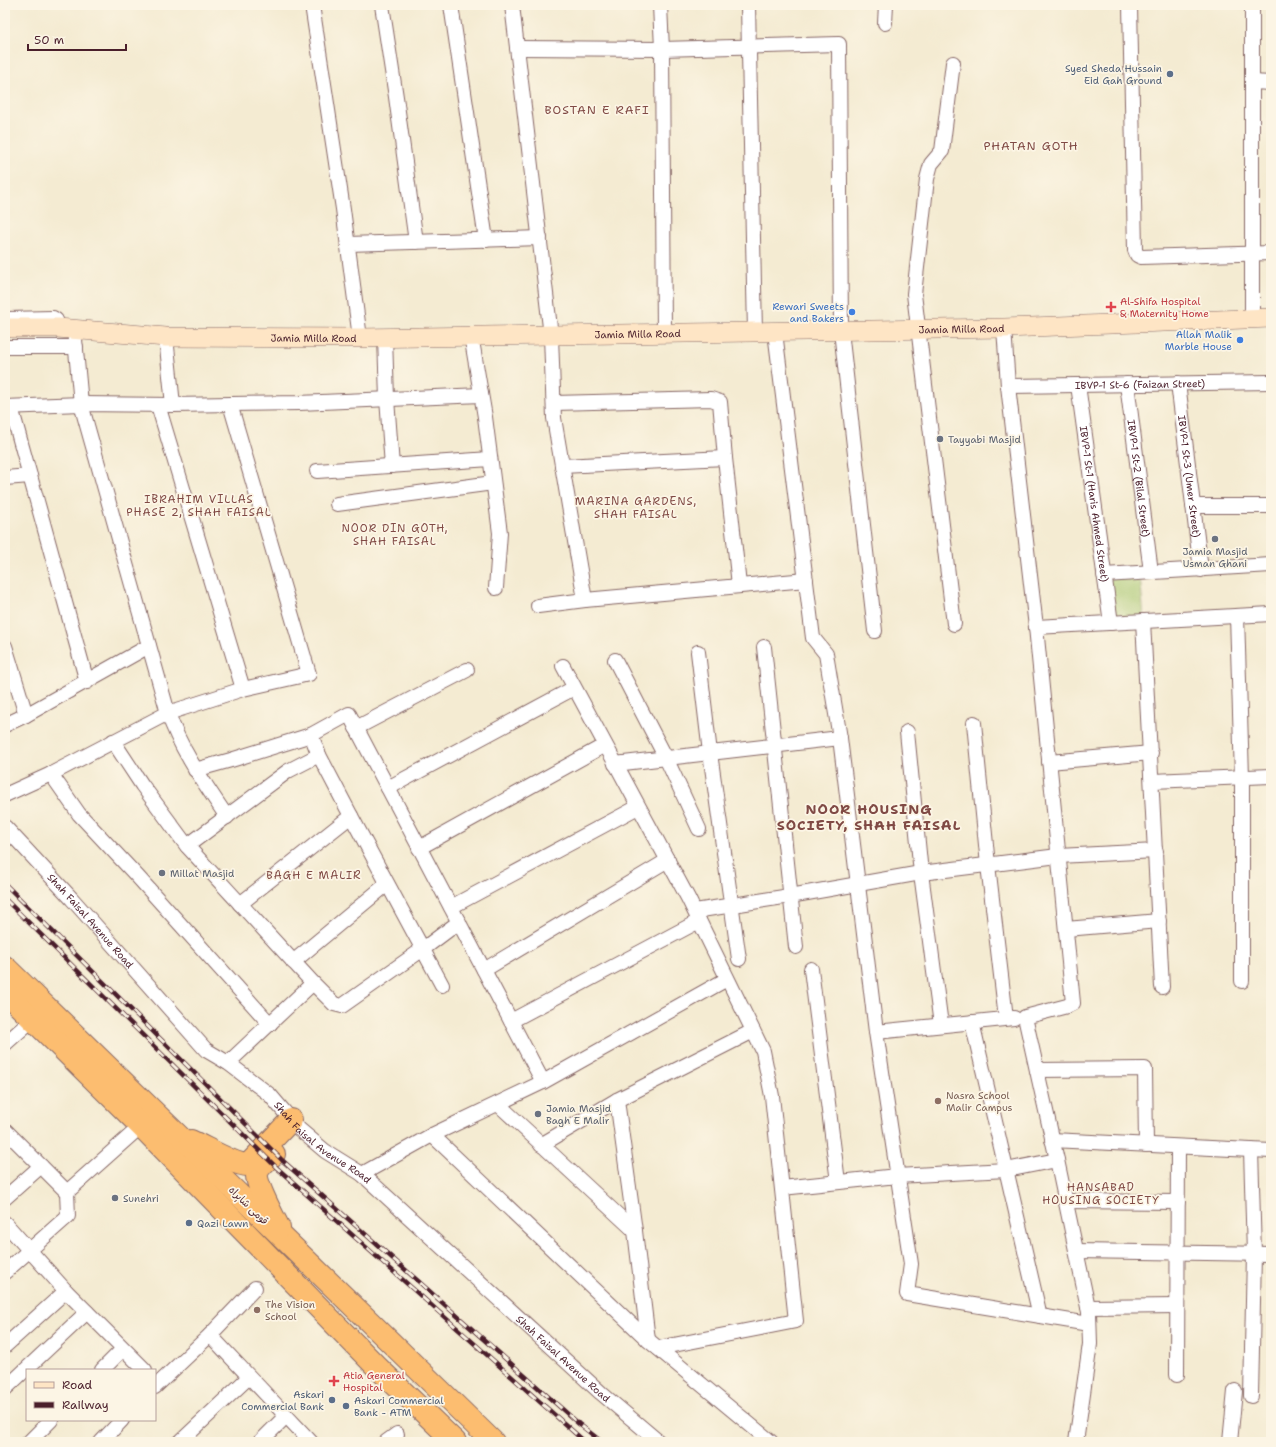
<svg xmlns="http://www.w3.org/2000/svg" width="1276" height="1447" font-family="'Shantell Sans','Playpen Sans Arabic',sans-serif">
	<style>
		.green { fill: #a5c46b; stroke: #78724b }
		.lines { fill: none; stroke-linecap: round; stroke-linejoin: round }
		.minor-casing { stroke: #866665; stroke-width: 16 }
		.secondary-casing { stroke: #866665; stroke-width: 20 }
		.trunk-casing { stroke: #866665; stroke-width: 24 }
		.minor { stroke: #fff; stroke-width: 14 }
		.secondary { stroke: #fee5c5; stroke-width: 19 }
		.trunk { stroke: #fcbd6f; stroke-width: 22 }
		.rail-casing { stroke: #4a1f2b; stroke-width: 4.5 }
		.rail { stroke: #fcf5e5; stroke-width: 3; stroke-dasharray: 9; stroke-linecap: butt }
		.service-dot { fill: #5c6f8a; stroke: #fcf5e5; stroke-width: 1.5 }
		.health-dot { fill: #e0444e; stroke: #fcf5e5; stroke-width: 1.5 }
		.shop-dot { fill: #3f7fe0; stroke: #fcf5e5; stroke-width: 1.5 }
		.worship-dot { fill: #6b7280; stroke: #fcf5e5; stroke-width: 1.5 }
		.education-dot { fill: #8d6e63; stroke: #fcf5e5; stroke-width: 1.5 }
		.labels { text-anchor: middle; stroke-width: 3.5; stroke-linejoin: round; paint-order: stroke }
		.service-label { font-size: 10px; fill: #4e5e75; stroke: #fcf5e5; text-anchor: end }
		.health-label { font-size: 10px; fill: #be3a42; stroke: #fcf5e5; text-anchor: start }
		.shop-label { font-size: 10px; fill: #366cbe; stroke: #fcf5e5; text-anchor: end }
		.street-label { font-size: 10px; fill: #4a1f2b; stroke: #fcf5e5 }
		.worship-label { font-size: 10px; fill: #5b616d; stroke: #fcf5e5; text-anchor: start }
		.education-label { font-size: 10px; fill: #785e54; stroke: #fcf5e5; text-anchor: start }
		.neighbourhood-label { font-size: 11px; letter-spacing: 1px; fill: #804a45; stroke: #fcf5e5 }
		.quarter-label { font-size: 12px; letter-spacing: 1px; fill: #804a45; stroke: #fcf5e5 }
		.district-label { font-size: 14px; font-weight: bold; letter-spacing: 1px; fill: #804a45; stroke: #fcf5e5 }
	</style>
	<rect width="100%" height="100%" fill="#fcf5e5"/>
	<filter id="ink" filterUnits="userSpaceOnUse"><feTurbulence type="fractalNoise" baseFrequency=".025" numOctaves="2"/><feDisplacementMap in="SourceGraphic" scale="8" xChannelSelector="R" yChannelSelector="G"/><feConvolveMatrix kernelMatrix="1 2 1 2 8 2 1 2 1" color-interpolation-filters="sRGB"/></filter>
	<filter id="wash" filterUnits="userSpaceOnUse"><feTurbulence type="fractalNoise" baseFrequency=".012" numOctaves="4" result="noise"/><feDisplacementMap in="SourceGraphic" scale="16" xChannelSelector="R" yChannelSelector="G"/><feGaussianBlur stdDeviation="0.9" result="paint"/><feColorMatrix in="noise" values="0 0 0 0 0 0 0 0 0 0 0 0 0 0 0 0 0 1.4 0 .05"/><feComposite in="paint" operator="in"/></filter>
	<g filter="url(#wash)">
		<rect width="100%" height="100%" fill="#f4ebd2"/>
		<!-- green -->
		<polygon class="green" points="1140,576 1144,617 1113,620 1108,577"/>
	</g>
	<g filter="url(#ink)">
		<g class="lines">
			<defs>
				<g id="minor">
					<polyline points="312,5 343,209 360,338"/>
					<polyline points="382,5 396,97 416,242"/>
					<polyline points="451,5 486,240"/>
					<polyline points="512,5 551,336 554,418 585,600 806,580"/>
					<polyline points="660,5 662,49 664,334"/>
					<polyline points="748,5 755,332"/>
					<polyline points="1130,5 1135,250 1137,255 1141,257 1271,253"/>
					<polyline points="1252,5 1252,319"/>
					<polyline points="885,23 886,5"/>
					<polyline points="517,48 662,49 839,44 841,331 875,631"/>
					<polyline points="953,63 942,151 931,164 927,179 914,294 954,624"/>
					<polyline points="1252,82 1271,83"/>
					<polyline points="348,244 540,238"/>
					<polyline points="7,319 53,318 56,320 58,328"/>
					<polyline points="1004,328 1008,386 1036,627 1073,1003 1067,1006 1025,1017 1057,1160 1089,1312 1090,1344 1076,1442"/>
					<path d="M74 329 81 404 168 713C181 751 205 784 227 817"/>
					<polyline points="775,332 813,638 826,654 840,738 876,1032 911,1264 907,1294 1089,1324"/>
					<polyline points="471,335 485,417 500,533 496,588"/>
					<polyline points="166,337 173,405"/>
					<polyline points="385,337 387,399 392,466"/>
					<polyline points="5,347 76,347"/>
					<path id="s1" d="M1178 383 1201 570"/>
					<path id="s2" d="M1127 384 1151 572"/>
					<path id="s3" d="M1078 385 1111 623"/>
					<path id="s4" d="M1008 386 1271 382"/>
					<polyline points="554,403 711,399 720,402 725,458 739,585"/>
					<polyline points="158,405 243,689"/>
					<polyline points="5,407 81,404 173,405 299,403 481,395"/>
					<polyline points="11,407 87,682"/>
					<polyline points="562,466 725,458"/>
					<polyline points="317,471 490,459"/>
					<polyline points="5,478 30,476"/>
					<polyline points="337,504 493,483"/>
					<polyline points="1193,506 1271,506"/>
					<polyline points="1104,575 1271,565"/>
					<polyline points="538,606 585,600"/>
					<polyline points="1237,616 1242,777 1242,981"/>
					<polyline points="1143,621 1162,987"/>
					<polyline points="1036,627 1271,614"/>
					<polyline points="5,646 26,715"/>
					<polyline points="764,647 796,947"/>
					<polyline points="698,652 710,753 739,959"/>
					<polyline points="615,660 666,758 699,829"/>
					<polyline points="563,666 688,898 763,1051 772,1096 796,1321 658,1348"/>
					<polyline points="974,723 988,865 1006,1018"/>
					<polyline points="5,725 26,715 149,646"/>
					<polyline points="356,728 467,670"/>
					<polyline points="907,732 921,873 941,1025"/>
					<polyline points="113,741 142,785 187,846 313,983 334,1004 342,1006 423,949 459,922"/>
					<polyline points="1049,762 1151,753"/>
					<polyline points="615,764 840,738"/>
					<polyline points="195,770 231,760 311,735"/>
					<polyline points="51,774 79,814 137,876 270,1024"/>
					<polyline points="1152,781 1271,776"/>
					<polyline points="388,788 574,688"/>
					<polyline points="5,795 51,774 168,713 243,689 309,674 230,404"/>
					<path id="s5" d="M5 827 72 899 206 1050 228 1063 270 1095 299 1129 325 1151 362 1174 601 1393 659 1442"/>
					<polyline points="187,846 288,771 319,755"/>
					<polyline points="419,848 605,745"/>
					<polyline points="240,904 351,816"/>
					<polyline points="451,907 638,807"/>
					<polyline points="695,911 790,896 921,873 1058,856 1156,851"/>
					<polyline points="1066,929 1159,921"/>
					<polyline points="293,962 387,884"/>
					<polyline points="811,969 838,1182"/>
					<polyline points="484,970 668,860"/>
					<polyline points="442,985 351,816 319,755 311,735 349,714 543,1082"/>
					<polyline points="511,1021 699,921"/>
					<polyline points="972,1022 1040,1316"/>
					<polyline points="876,1032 1014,1018"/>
					<polyline points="5,1044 33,1019 26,1015"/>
					<polyline points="228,1063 313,983"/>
					<polyline points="1037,1070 1145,1069 1146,1145"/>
					<polyline points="617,1100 635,1231 648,1340"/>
					<polyline points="498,1104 635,1231"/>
					<polyline points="5,1130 67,1192 68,1216 5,1272"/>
					<polyline points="432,1135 648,1340 771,1442"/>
					<polyline points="1052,1140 1271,1151"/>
					<polyline points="541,1145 617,1100 753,1031"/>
					<polyline points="362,1174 432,1135 543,1082 727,979"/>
					<polyline points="782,1188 897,1176 1006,1170 1057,1160"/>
					<polyline points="67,1192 141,1126"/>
					<polyline points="5,1198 41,1166"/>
					<polyline points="1065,1201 1178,1202"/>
					<polyline points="5,1223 66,1291 145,1370"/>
					<polyline points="1076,1251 1271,1254"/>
					<polyline points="1088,1307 1177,1306"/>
					<polyline points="210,1335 311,1442"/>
					<polyline points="5,1346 66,1291"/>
					<polyline points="102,1370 123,1349"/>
					<polyline points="1177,1375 1178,1147"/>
					<polyline points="155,1387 210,1335 255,1288"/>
					<polyline points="5,1389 87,1312"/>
					<polyline points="1251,1396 1254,1254 1251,1150"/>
					<polyline points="29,1442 51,1420"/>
					<polyline points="101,1442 122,1420"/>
					<polyline points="180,1442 249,1377"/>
					<polyline points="260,1442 286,1416"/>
					<polyline points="386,1442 397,1434"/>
					<polyline points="1230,1442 1235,1391"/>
				</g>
				<g id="secondary">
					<path id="s6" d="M5 328H58L166 337 360 338 1004 328 1271 318"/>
				</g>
				<g id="trunk">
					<polyline points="5,967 493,1442"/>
					<polyline points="5,992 147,1132 377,1367 455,1442"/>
					<path d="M191 1141C205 1147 234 1165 248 1165L291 1120"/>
					<path d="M274 1154C268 1159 259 1166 257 1173 254 1181 274 1218 279 1228"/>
				</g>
			</defs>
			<!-- minor casing -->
			<use href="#minor" class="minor-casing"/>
			<!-- secondary casing -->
			<use href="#secondary" class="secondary-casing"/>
			<!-- trunk casing -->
			<use href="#trunk" class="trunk-casing"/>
			<!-- minor -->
			<use href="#minor" class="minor"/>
			<!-- secondary -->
			<use href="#secondary" class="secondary"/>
			<!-- trunk -->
			<use href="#trunk" class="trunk"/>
			<defs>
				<g id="rail">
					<polyline points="5,884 283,1161 579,1424 602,1442"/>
					<polyline points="5,899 277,1168 585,1442"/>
				</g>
			</defs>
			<!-- rail casing -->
			<use href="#rail" class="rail-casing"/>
			<!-- rail -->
			<use href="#rail" class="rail"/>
		</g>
	</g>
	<!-- markers -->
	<g class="service-dot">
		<circle cx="1170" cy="74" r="4"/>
		<circle cx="189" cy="1223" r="4"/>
		<circle cx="332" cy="1400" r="4"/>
		<circle cx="346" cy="1406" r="4"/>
	</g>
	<g class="health-dot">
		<path d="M1109 301h4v4h4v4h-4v4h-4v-4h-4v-4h4z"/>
		<path d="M332 1375h4v4h4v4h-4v4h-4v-4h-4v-4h4z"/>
	</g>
	<g class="shop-dot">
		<circle cx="852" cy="312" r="4"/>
		<circle cx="1240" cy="340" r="4"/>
	</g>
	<g class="worship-dot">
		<circle cx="940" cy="439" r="4"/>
		<circle cx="1215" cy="539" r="4"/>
		<circle cx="162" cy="873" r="4"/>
		<circle cx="538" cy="1114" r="4"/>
		<circle cx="115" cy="1198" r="4"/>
	</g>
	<g class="education-dot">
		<circle cx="938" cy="1101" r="4"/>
		<circle cx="257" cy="1310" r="4"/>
	</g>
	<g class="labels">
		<!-- service labels -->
		<g class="service-label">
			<text x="1162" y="72">Syed Sheda Hussain<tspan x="1162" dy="12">Eid Gah Ground</tspan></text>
			<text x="197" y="1227" text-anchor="start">Qazi Lawn</text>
			<text x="324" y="1398">Askari<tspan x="324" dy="12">Commercial Bank</tspan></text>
			<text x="354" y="1404" text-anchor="start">Askari Commercial<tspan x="354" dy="12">Bank - ATM</tspan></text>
		</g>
		<!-- health labels -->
		<g class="health-label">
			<text x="1120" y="305">Al-Shifa Hospital<tspan x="1120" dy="12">&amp; Maternity Home</tspan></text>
			<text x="343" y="1379">Atia General<tspan x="343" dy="12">Hospital</tspan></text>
		</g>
		<!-- shop labels -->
		<g class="shop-label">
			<text x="844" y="310">Rewari Sweets<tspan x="844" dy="12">and Bakers</tspan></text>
			<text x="1232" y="338">Allah Malik<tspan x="1232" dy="12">Marble House</tspan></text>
		</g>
		<!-- street labels -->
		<g class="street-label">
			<text dy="4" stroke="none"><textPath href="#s6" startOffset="957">Jamia Milla Road</textPath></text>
			<text dy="4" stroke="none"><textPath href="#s6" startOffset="633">Jamia Milla Road</textPath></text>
			<text dy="4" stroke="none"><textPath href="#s6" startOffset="309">Jamia Milla Road</textPath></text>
			<text dy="4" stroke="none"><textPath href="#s4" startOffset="132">IBVP-1 St-6 (Faizan Street)</textPath></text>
			<text dy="4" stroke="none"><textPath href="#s1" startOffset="94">IBVP-1 St-3 (Umer Street)</textPath></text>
			<text dy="4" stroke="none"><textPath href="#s2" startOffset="95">IBVP-1 St-2 (Bilal Street)</textPath></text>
			<text dy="4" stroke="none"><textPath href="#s3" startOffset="120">IBVP-1 St-1 (Haris Ahmed Street)</textPath></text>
			<text dy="4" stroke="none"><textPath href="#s5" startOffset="127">Shah Faisal Avenue Road</textPath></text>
			<text dy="4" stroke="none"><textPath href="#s5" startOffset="450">Shah Faisal Avenue Road</textPath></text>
			<text transform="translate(249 1205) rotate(44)" y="4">قومی شاہراہ</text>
			<text dy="4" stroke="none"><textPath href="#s5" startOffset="774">Shah Faisal Avenue Road</textPath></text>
		</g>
		<!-- worship labels -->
		<g class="worship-label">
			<text x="948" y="443">Tayyabi Masjid</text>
			<text x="1215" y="555" text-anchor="middle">Jamia Masjid<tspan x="1215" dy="12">Usman Ghani</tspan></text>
			<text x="170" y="877">Millat Masjid</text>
			<text x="546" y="1112">Jamia Masjid<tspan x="546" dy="12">Bagh E Malir</tspan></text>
			<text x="123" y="1202">Sunehri</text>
		</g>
		<!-- education labels -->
		<g class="education-label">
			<text x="946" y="1099">Nasra School<tspan x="946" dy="12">Malir Campus</tspan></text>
			<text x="265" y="1308">The Vision<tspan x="265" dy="12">School</tspan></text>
		</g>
		<!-- neighbourhood labels -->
		<g class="neighbourhood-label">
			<text x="199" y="503">IBRAHIM VILLAS<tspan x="199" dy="13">PHASE 2, SHAH FAISAL</tspan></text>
			<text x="636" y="505">MARINA GARDENS,<tspan x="636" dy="13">SHAH FAISAL</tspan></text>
			<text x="395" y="532">NOOR DIN GOTH,<tspan x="395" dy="13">SHAH FAISAL</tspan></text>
			<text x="314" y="879">BAGH E MALIR</text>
			<text x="1101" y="1191">HANSABAD<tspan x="1101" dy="13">HOUSING SOCIETY</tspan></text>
		</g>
		<!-- quarter labels -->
		<g class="quarter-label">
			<text x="597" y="114">BOSTAN E RAFI</text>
			<text x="1031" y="150">PHATAN GOTH</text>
		</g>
		<!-- district labels -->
		<g class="district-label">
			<text x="869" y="814">NOOR HOUSING<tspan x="869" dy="16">SOCIETY, SHAH FAISAL</tspan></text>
		</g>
	</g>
	<!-- margin -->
	<rect width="1276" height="1447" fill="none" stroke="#fcf5e5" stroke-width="20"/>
	<!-- legend -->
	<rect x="26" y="1369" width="130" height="52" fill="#fcf5e5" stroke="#b59f9b"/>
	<rect x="34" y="1382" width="20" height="6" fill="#fee5c5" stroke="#b59f9b"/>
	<text x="62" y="1389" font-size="12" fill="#4a1f2b">Road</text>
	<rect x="34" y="1402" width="20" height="6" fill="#4a1f2b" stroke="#b59f9b"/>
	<text x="62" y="1409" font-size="12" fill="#4a1f2b">Railway</text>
	<!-- scale -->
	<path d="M28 44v6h98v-6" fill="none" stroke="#4a1f2b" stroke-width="2"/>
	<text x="34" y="44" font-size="12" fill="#4a1f2b" stroke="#fcf5e5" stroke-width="3" paint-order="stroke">50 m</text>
</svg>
